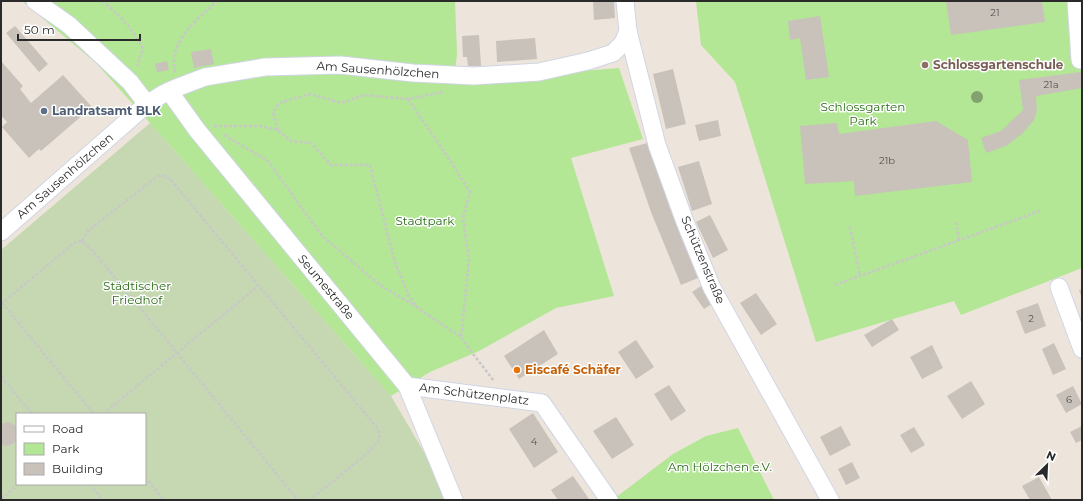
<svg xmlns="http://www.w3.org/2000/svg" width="1083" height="501" font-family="Montserrat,sans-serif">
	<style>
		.green { fill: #b3e695 }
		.cemetery { fill: #c5d8b1; fill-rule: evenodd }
		.building { fill: #c8c2bb }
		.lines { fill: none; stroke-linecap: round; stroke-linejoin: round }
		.minor-casing { stroke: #d0d5e4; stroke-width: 19 }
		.path { stroke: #c8c8c8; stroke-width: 2.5; stroke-dasharray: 3 2; stroke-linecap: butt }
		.minor { stroke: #fff; stroke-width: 17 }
		.tree { fill: #82a26f }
		.education-dot { fill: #8d6e63; stroke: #fff; stroke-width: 1.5 }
		.service-dot { fill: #5c6f8a; stroke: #fff; stroke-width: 1.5 }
		.food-dot { fill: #e8710a; stroke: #fff; stroke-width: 1.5 }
		.labels { text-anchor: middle; stroke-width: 3; stroke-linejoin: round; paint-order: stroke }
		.number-label { font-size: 10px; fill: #52504e }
		.education-label { font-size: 12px; font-weight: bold; fill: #785e54; stroke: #fff; text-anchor: start }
		.street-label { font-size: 12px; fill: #2a2a2a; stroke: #fff }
		.park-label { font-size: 12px; fill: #2a6b16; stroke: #fff }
		.service-label { font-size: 12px; font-weight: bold; fill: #4e5e75; stroke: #fff; text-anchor: start }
		.food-label { font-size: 12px; font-weight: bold; fill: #c56008; stroke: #fff; text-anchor: start }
	</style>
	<rect width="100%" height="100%" fill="#ede5db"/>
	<!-- green -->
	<g class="green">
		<polygon points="22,1 455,1 457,53 454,84 538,79 582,71 619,68 643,139 571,158 614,296 556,308 479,351 430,372 391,396 150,123 96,63"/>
		<polygon points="696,1 1082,1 1082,268 961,315 954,301 816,342 735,82 701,45"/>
		<polygon points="738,428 774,500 616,500 615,498 673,454 706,436"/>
	</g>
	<!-- cemetery -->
	<path class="cemetery" d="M150 123 391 396 452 500H1V250ZM17 414H145V484H17Z"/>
	<!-- building -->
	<g class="building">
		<polygon points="593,1 614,1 615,18 594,20"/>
		<polygon points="946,1 1042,1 1045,22 951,35"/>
		<polygon points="820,16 829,77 806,80 800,38 790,40 788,21"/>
		<polygon points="15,26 48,64 39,72 6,33"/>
		<polygon points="479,35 481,66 468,66 467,57 463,57 462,36"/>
		<polygon points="535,38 537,59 497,62 496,41"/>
		<polygon points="211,49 214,64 194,68 191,52"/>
		<polygon points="1,61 23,86 20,89 31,103 63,75 92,107 41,151 39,149 29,158 2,127 7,122 1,115"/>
		<polygon points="167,61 169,70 157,72 155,64"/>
		<polygon points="673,69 686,124 666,129 653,74"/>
		<polygon points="1081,72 1082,88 1036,96 1037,111 1034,120 1023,133 1006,146 986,153 981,138 1001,131 1023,110 1019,80"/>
		<polygon points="718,120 721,136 699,141 695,125"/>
		<polygon points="936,121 968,140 972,182 855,196 854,181 805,184 800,126 837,123 839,134"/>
		<polygon points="651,142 669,206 698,278 681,285 651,212 629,148"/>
		<polygon points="699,161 712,204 692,211 678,167"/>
		<polygon points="710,215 728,250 713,258 696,222"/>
		<polygon points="701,286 712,304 704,309 692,292"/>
		<polygon points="1082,289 1082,298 1079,290"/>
		<polygon points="756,293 777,324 761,335 740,303"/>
		<polygon points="1038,303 1046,326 1025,334 1016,311"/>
		<polygon points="892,319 899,330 872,347 864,335"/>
		<polygon points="544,330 558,354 519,379 504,356"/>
		<polygon points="636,340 654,367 636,379 618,352"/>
		<polygon points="1054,343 1066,369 1053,375 1042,349"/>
		<polygon points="932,345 943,368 922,379 910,357"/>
		<polygon points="971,381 985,404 962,419 947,396"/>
		<polygon points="669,385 686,411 671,421 654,394"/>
		<polygon points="1073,386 1082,404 1066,413 1056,395"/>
		<polygon points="533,413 558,452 534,468 509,429"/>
		<polygon points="616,417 634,445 612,459 593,431"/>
		<polygon points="7,422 11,423 17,427 17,440 13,444 6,446 1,444 1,424"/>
		<polygon points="841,426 851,445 830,456 820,437"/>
		<polygon points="1082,426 1082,440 1076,443 1070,432"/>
		<polygon points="914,427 925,445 911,453 900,435"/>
		<polygon points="852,462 860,478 846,485 838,469"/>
		<polygon points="573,476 589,499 590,500 558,500 551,490"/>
		<polygon points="1039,477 1052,500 1030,500 1022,486"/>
	</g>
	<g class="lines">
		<defs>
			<g id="minor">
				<polyline points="35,1 69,25 130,82 147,104"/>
				<polyline points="625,1 628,31 657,145 685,222 712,288 830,500"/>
				<polyline points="1076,1 1080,60"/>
				<polyline points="169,91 197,130 407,386 454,500"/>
				<polyline points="1,232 147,104 163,94 176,88 205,77 265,67 340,65 413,73 474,76 539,72 588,61 613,53 623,43 628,31"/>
				<polyline points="1059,287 1082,349"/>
				<polyline points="407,386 542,403 609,500"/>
			</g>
		</defs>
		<!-- minor casing -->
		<use href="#minor" class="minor-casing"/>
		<!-- path -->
		<g class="path">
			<path d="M102 1C119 14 134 30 143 49L137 66"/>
			<path d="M175 72C168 41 197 20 217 1"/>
			<polyline points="408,99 449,159 470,192 463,217 469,261 461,337"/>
			<polyline points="214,126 260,126 278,130 291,141 311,143 331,165 370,165 394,259 408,295 419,309 461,337 470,350 494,381"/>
			<polyline points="278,130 273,112 279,103 310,94 341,103 364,95 408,99 443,92"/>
			<polyline points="224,135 268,161 322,236 380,285 417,307"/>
			<polyline points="956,222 959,240"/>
			<polyline points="850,227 860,276"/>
			<polyline points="82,241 88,231 155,178 161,175 170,179 378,429 380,439 369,452 310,500"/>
			<polyline points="835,285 1040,211"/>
			<polyline points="2,303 94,414"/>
			<polyline points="1,304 74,243 82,241 93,251 298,500"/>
			<polyline points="1,376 32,414"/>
			<polyline points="103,414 258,286"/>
			<polyline points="145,477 164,500"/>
			<polyline points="90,484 103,500"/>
			<polyline points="1,499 19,484"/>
		</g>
		<!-- minor -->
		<use href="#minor" class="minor"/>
	</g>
	<!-- trees -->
	<circle class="tree" cx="977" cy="97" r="6"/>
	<!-- markers -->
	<circle class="education-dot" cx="925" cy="65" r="4"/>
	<circle class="service-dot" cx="44" cy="111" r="4"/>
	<circle class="food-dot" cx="517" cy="370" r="4"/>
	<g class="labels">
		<!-- number labels -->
		<g class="number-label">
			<text x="995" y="16">21</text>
			<text x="1051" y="88">21a</text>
			<text x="887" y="164">21b</text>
			<text x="1031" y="322">2</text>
			<text x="1069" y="403">6</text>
			<text x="534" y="445">4</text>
		</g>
		<!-- education labels -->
		<g class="education-label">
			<text x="933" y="69">Schlossgartenschule</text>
		</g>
		<!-- street labels -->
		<g class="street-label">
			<text transform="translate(378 70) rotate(4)" y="4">Am Sausenhölzchen</text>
			<text transform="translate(65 176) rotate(-41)" y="4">Am Sausenhölzchen</text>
			<text transform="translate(703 260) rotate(67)" y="4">Schützenstraße</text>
			<text transform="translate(326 287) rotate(50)" y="4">Seumestraße</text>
			<text transform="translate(474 394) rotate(7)" y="4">Am Schützenplatz</text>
		</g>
		<!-- park labels -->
		<g class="park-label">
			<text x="863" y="111">Schlossgarten<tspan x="863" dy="14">Park</tspan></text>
			<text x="425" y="225">Stadtpark</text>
			<text x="137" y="290">Städtischer<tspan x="137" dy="14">Friedhof</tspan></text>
			<text x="720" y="471">Am Hölzchen e.V.</text>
		</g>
		<!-- service labels -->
		<g class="service-label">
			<text x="52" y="115">Landratsamt BLK</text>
		</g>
		<!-- food labels -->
		<g class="food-label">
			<text x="525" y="374">Eiscafé Schäfer</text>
		</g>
	</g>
	<!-- border -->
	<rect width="1083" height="501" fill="none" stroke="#2a2a2a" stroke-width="4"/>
	<!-- legend -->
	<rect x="16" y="413" width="130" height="72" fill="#ffffff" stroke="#aaaaaa"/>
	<rect x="24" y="426" width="20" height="6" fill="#ffffff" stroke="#aaaaaa"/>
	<text x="52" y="433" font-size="12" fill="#2a2a2a">Road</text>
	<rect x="24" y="443" width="20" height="12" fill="#b3e695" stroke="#aaaaaa"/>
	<text x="52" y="453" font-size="12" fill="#2a2a2a">Park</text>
	<rect x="24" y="463" width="20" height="12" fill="#c8c2bb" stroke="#aaaaaa"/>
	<text x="52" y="473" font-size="12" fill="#2a2a2a">Building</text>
	<!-- north arrow -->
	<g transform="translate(1047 465) rotate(24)" stroke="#ffffff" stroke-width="3" paint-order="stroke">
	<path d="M0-3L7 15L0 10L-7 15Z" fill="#2a2a2a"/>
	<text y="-6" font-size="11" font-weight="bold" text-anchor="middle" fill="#2a2a2a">N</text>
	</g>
	<!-- scale -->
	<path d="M18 34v6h122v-6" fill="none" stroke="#2a2a2a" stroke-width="2"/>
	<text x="24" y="34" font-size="12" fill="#2a2a2a" stroke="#ffffff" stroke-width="3" paint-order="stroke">50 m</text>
</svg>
